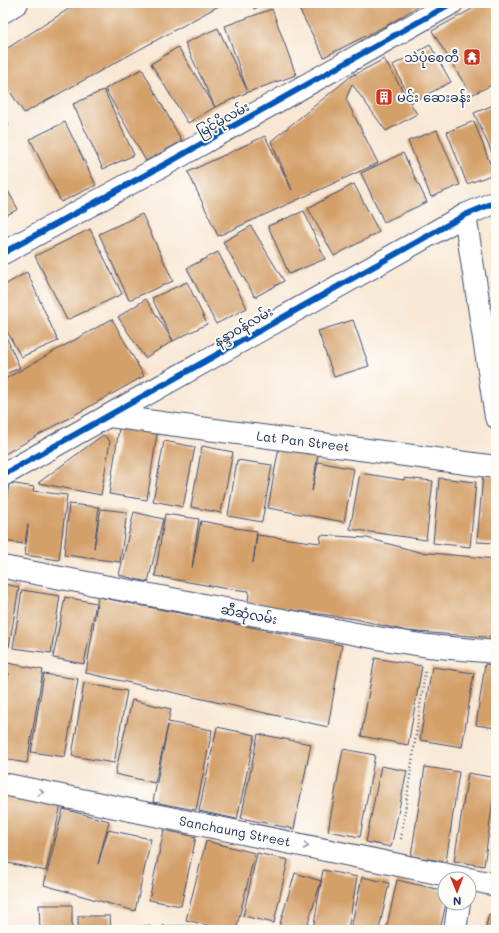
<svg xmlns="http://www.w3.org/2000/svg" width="499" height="933" font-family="Mali,'Noto Sans Myanmar',sans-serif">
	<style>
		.building { fill: #d4a06a }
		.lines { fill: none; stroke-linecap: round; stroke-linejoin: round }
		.street-casing { stroke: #3c4b70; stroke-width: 24 }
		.secondary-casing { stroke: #3c4b70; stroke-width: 24 }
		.path { stroke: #3c4b70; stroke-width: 2.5; stroke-dasharray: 1 3; stroke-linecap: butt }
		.street { stroke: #fff; stroke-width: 22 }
		.secondary { stroke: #fff; stroke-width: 22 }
		.cycleway-casing { stroke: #fdfcf7; stroke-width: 8 }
		.cycleway { stroke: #0057b8; stroke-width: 6 }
		.oneway { stroke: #8d97ae }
		.labels { text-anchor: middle; stroke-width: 4; stroke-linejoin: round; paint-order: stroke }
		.poi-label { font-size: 13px; fill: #1b2f5e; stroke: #fdfcf7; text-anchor: end }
		.street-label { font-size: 13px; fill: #1b2f5e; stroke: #fdfcf7 }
	</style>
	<rect width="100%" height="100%" fill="#fdfcf7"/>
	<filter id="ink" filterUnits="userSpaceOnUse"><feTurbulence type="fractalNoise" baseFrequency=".025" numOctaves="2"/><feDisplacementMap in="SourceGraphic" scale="8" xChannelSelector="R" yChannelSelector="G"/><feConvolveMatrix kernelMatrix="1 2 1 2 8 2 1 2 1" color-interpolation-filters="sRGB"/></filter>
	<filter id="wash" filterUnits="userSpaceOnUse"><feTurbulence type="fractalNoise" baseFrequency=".012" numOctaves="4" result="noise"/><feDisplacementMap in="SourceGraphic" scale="16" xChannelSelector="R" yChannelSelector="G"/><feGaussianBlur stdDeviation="0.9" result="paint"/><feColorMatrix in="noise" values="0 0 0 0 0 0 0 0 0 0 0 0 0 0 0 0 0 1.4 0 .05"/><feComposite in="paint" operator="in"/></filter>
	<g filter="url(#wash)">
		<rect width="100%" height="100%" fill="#f8e7d3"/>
		<g id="blocks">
			<!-- building -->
			<g class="building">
				<polygon points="78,3 224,3 24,113 3,81 3,51"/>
				<polygon points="252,3 270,3 254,9"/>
				<polygon points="296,3 423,3 391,23 324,57"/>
				<polygon points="483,3 496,3 496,83 471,95 432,31"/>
				<polygon points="272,9 296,75 248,92 215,107 185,43 218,28 247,90 225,26"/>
				<polygon points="430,45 451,82 412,102 393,65"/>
				<polygon points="178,47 215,107 188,123 151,64"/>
				<polygon points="384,59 417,114 386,131 352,84 346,99 378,163 218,236 188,172 265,136 292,190 271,141 355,73 354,75"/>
				<polygon points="142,69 182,141 146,161 105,89"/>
				<polygon points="104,90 134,155 103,169 73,104"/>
				<polygon points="496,104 496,162 474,113"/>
				<polygon points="3,115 9,125 3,129"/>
				<polygon points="474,121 494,174 467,184 447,132"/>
				<polygon points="65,122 96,185 61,202 30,139"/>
				<polygon points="437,130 460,185 431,197 408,141"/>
				<polygon points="403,153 427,202 384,222 361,173"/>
				<polygon points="3,182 18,209 3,217"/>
				<polygon points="354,184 379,232 334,256 308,208"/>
				<polygon points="304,211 325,259 289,274 268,226"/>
				<polygon points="142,214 173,281 129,300 99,234"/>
				<polygon points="251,226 284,281 255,297 223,242"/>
				<polygon points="90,229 122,294 67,320 35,256"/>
				<polygon points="218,252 247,308 216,324 187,268"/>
				<polygon points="27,272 58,341 21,357 3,324 3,286"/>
				<polygon points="187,282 207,324 173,341 152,298"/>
				<polygon points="146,299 173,341 145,358 118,317"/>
				<polygon points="112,319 144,376 3,455 3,380"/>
				<polygon points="353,320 369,366 334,377 318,331"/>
				<polygon points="3,330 20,368 3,375"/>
				<polygon points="120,422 158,427 147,500 109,494"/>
				<polygon points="103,435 110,441 101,495 38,483"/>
				<polygon points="164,441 195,447 183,507 153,501"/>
				<polygon points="202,446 233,452 221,513 191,507"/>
				<polygon points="279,447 318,454 312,491 318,462 354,469 344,522 268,508"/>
				<polygon points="237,460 272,465 262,522 228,516"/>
				<polygon points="360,473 404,480 404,478 433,481 426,540 350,529"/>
				<polygon points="483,475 496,476 496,543 477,542"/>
				<polygon points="439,478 476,482 470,547 433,543"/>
				<polygon points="9,483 34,487 33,491 67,495 59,560 25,555 28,525 25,544 3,541 3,506 6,506"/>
				<polygon points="69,504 99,507 94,548 101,509 127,512 120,562 64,555"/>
				<polygon points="134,512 163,519 148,582 119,575"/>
				<polygon points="165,514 199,519 192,568 201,521 234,527 234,528 257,531 253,563 257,535 320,543 321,535 367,538 419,552 496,559 496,638 406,631 356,619 248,604 249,591 222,588 155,576"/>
				<polygon points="3,584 19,587 9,647 3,646"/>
				<polygon points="22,590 60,596 51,653 13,648"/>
				<polygon points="65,597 96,603 84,664 53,658"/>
				<polygon points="98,597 342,645 328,727 86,673"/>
				<polygon points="375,658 422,666 408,745 361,736"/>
				<polygon points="3,662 43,670 27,763 3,759 3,706 9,673 3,690"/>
				<polygon points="485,664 496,666 496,728 476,725"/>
				<polygon points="432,667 474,673 462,747 420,740"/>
				<polygon points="44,674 78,679 65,757 31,752"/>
				<polygon points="84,683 127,691 114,763 72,756"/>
				<polygon points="132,700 171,709 168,722 212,730 196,810 153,802 168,725 155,783 115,774"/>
				<polygon points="217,727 255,735 237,819 199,811"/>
				<polygon points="258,734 311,744 294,829 241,818"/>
				<polygon points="343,749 375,755 360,837 328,831"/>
				<polygon points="381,766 407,771 391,847 366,842"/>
				<polygon points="425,767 459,772 446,862 411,856"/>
				<polygon points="468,773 496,778 484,866 454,861"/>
				<polygon points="3,792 61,805 46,871 3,862"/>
				<polygon points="63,809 109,821 98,864 108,830 151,839 135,911 44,885"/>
				<polygon points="495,826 496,826 496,859 490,858"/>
				<polygon points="164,830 196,837 181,906 149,900"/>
				<polygon points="206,841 255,853 236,930 227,930 186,920"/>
				<polygon points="257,853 288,860 274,923 243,916"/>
				<polygon points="323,870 357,877 348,930 313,930"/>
				<polygon points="295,873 321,881 306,930 278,930"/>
				<polygon points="362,877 389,883 379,930 351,928"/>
				<polygon points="397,880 445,891 446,903 440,930 386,930"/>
				<polygon points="39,905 72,905 72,930 40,930"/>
				<polygon points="489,914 496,915 496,930 485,930"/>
				<polygon points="78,916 110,916 111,930 78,930"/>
				<polygon points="150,926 150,930 115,930 115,927"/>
				<rect x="163" y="926" width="27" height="4"/>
			</g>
		</g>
	</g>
	<g filter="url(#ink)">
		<use href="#blocks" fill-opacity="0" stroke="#3c4b70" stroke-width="1"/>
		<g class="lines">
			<defs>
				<g id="street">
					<polyline points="3,12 17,3"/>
					<polyline points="465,215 496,417"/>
					<polyline points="3,253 171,161 452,3"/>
					<polyline points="109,416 496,467"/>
					<polyline points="3,475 465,215 496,202"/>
					<polyline points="3,567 383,639 428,646 496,652"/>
					<polyline points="455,930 459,903"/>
				</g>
				<g id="secondary">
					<polyline points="3,784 467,879"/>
					<polyline points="469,879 496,885"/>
				</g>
			</defs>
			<!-- street casing -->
			<use href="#street" class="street-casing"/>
			<!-- secondary casing -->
			<use href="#secondary" class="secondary-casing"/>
			<!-- path -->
			<polyline class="path" points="401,839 425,672"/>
			<!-- street -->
			<use href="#street" class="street"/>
			<!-- secondary -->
			<use href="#secondary" class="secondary"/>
			<defs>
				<g id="cycleway">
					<polyline points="3,253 171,161 452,3"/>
					<polyline points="3,475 465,215 496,202"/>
				</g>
			</defs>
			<!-- cycleway casing -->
			<use href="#cycleway" class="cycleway-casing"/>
			<!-- cycleway -->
			<use href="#cycleway" class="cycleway"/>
		</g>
		<!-- one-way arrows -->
		<defs><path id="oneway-chevron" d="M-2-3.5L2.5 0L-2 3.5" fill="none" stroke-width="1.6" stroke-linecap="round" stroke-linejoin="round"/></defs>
		<g class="oneway">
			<use href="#oneway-chevron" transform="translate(41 792) rotate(11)"/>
			<use href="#oneway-chevron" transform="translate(306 846) rotate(11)"/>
		</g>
	</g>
	<!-- icons -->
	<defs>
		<symbol id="temple-square" viewBox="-11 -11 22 22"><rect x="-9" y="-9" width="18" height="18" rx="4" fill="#c8321e" stroke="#fdfcf7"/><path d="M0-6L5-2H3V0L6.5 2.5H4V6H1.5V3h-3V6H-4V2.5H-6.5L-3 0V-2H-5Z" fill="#fff"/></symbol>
		<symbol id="building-square" viewBox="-11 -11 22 22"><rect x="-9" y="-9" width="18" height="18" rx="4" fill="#c8321e" stroke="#fdfcf7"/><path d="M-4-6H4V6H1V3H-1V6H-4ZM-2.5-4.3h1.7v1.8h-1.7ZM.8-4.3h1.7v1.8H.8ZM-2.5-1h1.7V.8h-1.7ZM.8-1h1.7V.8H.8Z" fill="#fff"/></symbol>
	</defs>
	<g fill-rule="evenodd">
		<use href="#temple-square" x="462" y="47" width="20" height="20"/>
		<use href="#building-square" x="374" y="87" width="20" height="20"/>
	</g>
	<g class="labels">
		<!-- poi labels -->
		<g class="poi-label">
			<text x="459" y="62">သဲပုံစေတီ</text>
			<text x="397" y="102" text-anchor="start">မင်း ဆေးခန်း</text>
		</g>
		<!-- street labels -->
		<g class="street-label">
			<text transform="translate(223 119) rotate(-29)" y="5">မြင့်မိုလမ်း</text>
			<text transform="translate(243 326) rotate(-30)" y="5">နန္ဒာ၀န်လမ်း</text>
			<text transform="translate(303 441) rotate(7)" y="5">Lat Pan Street</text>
			<text transform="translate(249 614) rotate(11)" y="5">ဆီဆုံလမ်း</text>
			<text transform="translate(235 831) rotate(11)" y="5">Sanchaung Street</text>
		</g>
	</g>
	<!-- margin -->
	<rect width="499" height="933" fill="none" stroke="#fdfcf7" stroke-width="16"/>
	<!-- north arrow -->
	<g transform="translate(457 891) rotate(179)"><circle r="19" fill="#fdfcf7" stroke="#a3aaba"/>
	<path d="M0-3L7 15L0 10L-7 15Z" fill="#c8321e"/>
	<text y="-6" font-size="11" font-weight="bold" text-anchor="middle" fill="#1b2f5e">N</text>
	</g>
</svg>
